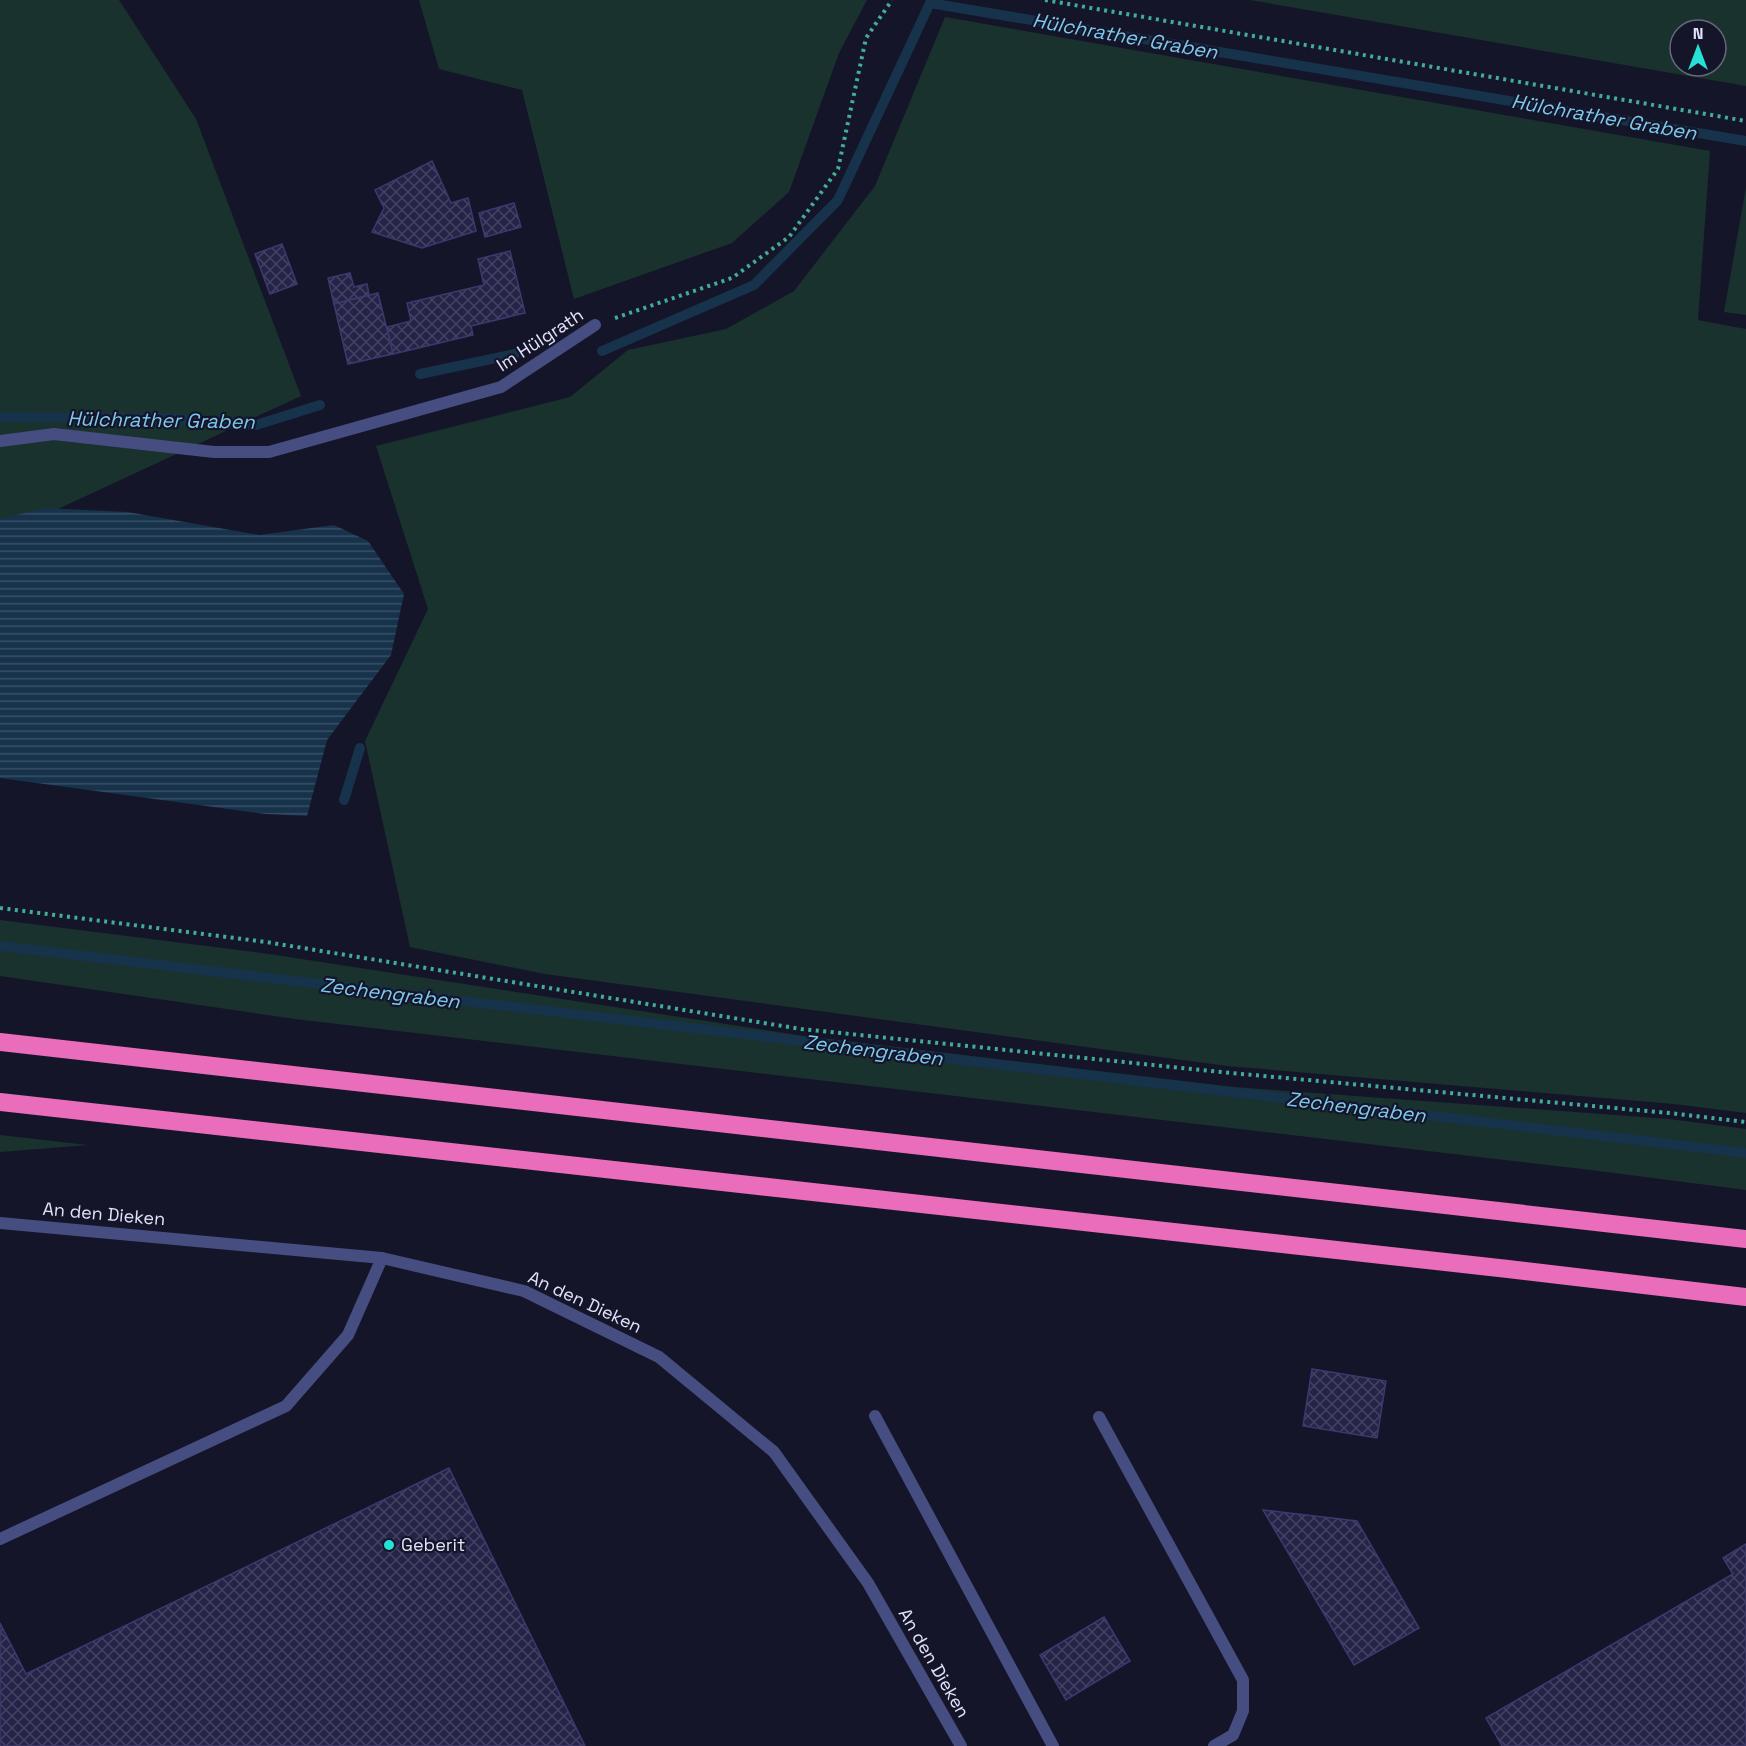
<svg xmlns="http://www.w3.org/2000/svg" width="1746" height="1746" font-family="'Space Grotesk',sans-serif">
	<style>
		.grass { fill: #19322e; fill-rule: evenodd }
		.water { fill: url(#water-rules) }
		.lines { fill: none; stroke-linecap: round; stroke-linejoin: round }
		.stream { stroke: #17324b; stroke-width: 10 }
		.building { fill: url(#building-cross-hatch); stroke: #3c3970; stroke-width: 1.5 }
		.path { stroke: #42ad97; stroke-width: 4; stroke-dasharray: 3 4.5; stroke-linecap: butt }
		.lane { stroke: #464d81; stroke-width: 12 }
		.street { stroke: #464d81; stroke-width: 12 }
		.highway { stroke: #ea6dbb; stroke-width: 18 }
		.poi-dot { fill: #27e0d8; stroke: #151529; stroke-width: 2 }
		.labels { text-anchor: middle; stroke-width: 4.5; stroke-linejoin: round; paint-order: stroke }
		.street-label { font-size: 18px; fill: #e1e2fb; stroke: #151529 }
		.poi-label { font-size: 18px; fill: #e1e2fb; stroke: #151529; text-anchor: start }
		.water-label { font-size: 20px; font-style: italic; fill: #7dc9ed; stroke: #151529 }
	</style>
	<defs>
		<pattern id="water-rules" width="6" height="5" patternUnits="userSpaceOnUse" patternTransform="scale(1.5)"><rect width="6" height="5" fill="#17324b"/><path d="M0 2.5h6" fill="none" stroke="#384f66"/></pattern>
		<pattern id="building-cross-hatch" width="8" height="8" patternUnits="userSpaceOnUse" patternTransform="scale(1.5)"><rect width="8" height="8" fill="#252347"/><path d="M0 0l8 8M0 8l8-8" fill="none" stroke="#444362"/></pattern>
	</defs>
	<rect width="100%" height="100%" fill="#151529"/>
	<!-- grass -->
	<g class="grass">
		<polygon points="0,0 119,0 196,119 301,396 0,536"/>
		<polygon points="419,0 867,0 839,53 789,192 732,243 574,299 522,90 439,69"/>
		<path d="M1250 0H1746V86ZM1680 30H1716V66H1680Z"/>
		<polygon points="945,17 1710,151 1698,320 1746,329 1746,1113 1674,1104 1227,1066 545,974 410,947 365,741 428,609 376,446 570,397 628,350 726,329 794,291 875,186"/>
		<polygon points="1746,187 1746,315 1724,312"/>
		<polygon points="0,920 269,954 804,1036 1234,1087 1669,1119 1746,1129 1746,1190 1591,1170 295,1019 0,976"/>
		<polygon points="0,1135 88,1145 0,1152"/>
	</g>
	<!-- water -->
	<polygon class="water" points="45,508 128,512 259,535 334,525 368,541 404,594 391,655 327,740 307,816 266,814 0,778 0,519"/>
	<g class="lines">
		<!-- stream -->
		<g class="stream">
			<polyline points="602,351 754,285 838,200 930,3 1746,141"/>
			<polyline points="420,374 515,354"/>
			<polyline points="0,417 164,418 256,425 320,405"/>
			<polyline points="344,800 360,748"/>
			<polyline points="0,946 1746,1153"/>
		</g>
	</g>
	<!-- building -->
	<g class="building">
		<polygon points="432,161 451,203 468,198 476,231 422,248 372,232 384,208 375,190"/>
		<polygon points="514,203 521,227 485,237 479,213"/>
		<polygon points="282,244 297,284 270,294 255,254"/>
		<polygon points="510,251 525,313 471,326 473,335 393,354 387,327 411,321 407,303 484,285 478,259"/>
		<polygon points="350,273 354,287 367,284 369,295 334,304 328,278"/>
		<polygon points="378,293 393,354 348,364 334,304"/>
		<polygon points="1312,1369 1386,1381 1377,1438 1303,1426"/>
		<polygon points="449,1468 585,1746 0,1746 0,1623 26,1674"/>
		<polygon points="1263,1510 1357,1521 1419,1628 1354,1665"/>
		<polygon points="1746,1544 1746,1746 1502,1746 1486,1718 1733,1574 1723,1558"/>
		<polygon points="1104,1617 1130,1661 1066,1700 1040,1655"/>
	</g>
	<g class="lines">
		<!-- path -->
		<g class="path">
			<polyline points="1045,0 1746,121"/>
			<polyline points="615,318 732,278 789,237 838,169 866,38 892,0"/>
			<polyline points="0,908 266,942 801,1029 1231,1073 1669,1113 1746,1122"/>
		</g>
		<!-- lane -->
		<g class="lane">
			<polyline points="0,441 54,434 214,452 269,452 501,387 595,325"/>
			<polyline points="875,1416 1053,1746"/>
			<polyline points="1099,1417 1243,1680 1243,1711 1233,1735 1214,1746"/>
			<polyline points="0,1539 286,1406 348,1335 382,1258"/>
		</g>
		<!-- street -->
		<polyline class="street" points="0,1223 382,1258 524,1291 659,1357 774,1452 868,1583 961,1746"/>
		<!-- highway -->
		<g class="highway">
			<polyline points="0,1042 1746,1239"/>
			<polyline points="0,1102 1508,1269 1746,1297"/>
		</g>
	</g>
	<!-- markers -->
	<circle class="poi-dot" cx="389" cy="1545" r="6"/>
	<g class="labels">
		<!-- street labels -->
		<g class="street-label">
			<text transform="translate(540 340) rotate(-33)" y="6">Im Hülgrath</text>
			<text transform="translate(104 1214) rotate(5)" y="6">An den Dieken</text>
			<text transform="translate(585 1302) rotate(25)" y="6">An den Dieken</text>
			<text transform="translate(934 1663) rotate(60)" y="6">An den Dieken</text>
		</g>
		<!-- poi labels -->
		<g class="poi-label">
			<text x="401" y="1551">Geberit</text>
		</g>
		<!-- water labels -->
		<g class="water-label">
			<text transform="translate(1125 36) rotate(10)" y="7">Hülchrather Graben</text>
			<text transform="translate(1604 117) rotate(10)" y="7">Hülchrather Graben</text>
			<text transform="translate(161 420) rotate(1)" y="7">Hülchrather Graben</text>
			<text transform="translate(390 993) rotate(7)" y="7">Zechengraben</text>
			<text transform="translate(873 1050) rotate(7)" y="7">Zechengraben</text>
			<text transform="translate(1356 1107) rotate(7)" y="7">Zechengraben</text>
		</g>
	</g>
	<!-- north arrow -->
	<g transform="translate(1698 48)"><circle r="28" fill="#151529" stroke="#67677d" stroke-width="1.5"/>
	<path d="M0-4.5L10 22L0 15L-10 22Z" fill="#27e0d8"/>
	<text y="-9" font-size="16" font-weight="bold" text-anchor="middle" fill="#e1e2fb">N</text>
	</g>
</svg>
